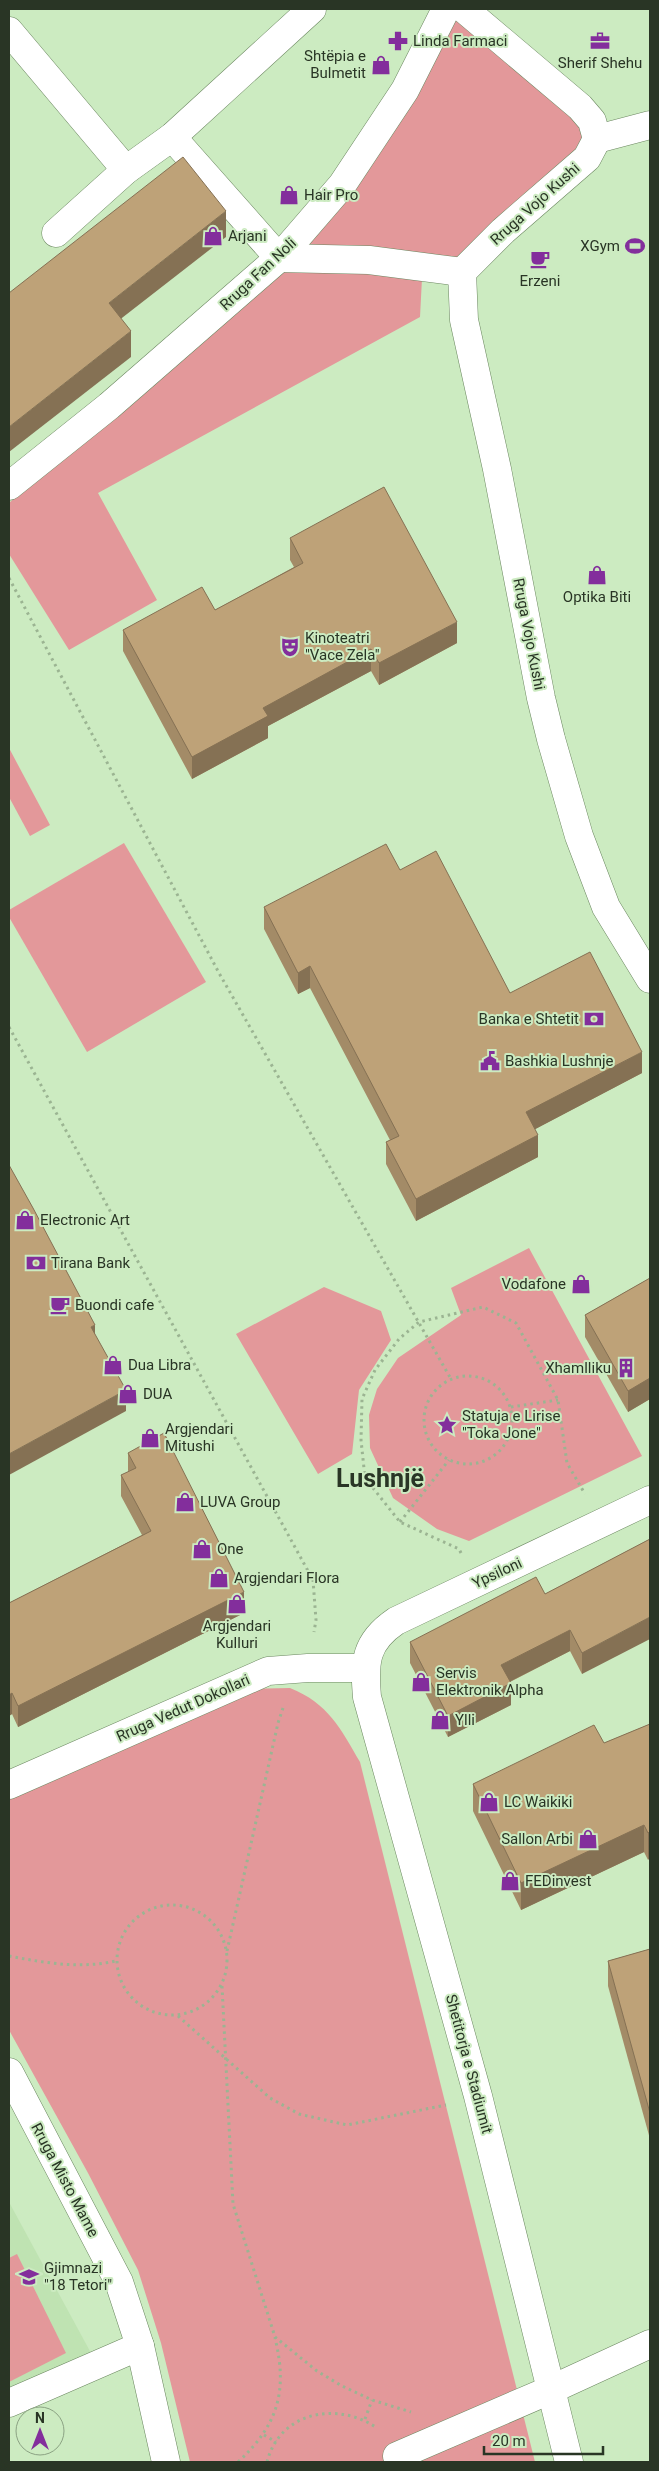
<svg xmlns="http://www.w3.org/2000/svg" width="659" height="2471" font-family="Roboto,sans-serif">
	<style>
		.built { fill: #bfe3b2 }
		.green { fill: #e3989a }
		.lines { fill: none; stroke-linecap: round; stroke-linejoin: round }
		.pedestrian-casing { stroke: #6b8760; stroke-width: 29 }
		.minor-casing { stroke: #6b8760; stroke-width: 29 }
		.secondary-casing { stroke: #6b8760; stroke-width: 29 }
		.path { stroke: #9bb492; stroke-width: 3; stroke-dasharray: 2.5 4; stroke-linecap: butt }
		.pedestrian { stroke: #fff; stroke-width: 28 }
		.minor { stroke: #fff; stroke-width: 28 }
		.secondary { stroke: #fff; stroke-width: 28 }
		.wall { fill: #a38b67 }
		.shaded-wall { fill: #857154 }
		.building { fill: #bea278; stroke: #857154 }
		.labels { text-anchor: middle; stroke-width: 4; stroke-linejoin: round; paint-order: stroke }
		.poi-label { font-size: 15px; fill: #293525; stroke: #ccebc1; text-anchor: start }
		.street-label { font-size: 15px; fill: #293525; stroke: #ccebc1 }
		.town-label { font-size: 25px; font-weight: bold; fill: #293525; stroke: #ccebc1 }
	</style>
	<rect width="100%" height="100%" fill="#ccebc1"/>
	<!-- built -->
	<polygon class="built" points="9,2202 91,2353 9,2392"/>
	<!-- green -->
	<g class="green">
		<polygon points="455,17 575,118 584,133 580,150 456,262 423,259 420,317 98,493 157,600 69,650 9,554 9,503 279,272"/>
		<polygon points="9,748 50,825 30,836 9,797"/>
		<polygon points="124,843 206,982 87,1052 9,917 9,910"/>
		<polygon points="529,1248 642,1456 469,1541 437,1529 393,1498 370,1448 369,1415 377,1389 398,1358 461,1315 451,1288"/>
		<polygon points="324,1287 381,1311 391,1340 359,1390 352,1454 318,1474 236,1334"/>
		<path d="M290 1688C328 1703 341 1729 360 1762L535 2462H190L161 2343 138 2270 88 2173 9 2030V1795L241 1689Z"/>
		<polygon points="17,2254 66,2353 9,2382 9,2258"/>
	</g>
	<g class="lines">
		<defs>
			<polyline id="pedestrian" points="397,2456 550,2390 650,2344"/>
			<g id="minor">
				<polyline points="9,31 126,170"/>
				<polyline points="172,137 279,258"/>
				<polyline points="597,139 650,125"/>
				<polyline points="56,233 126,170 172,137 312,9"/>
				<polyline points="9,1785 268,1671 308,1668 365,1668"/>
				<polyline points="9,2403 140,2346"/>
			</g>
			<g id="secondary">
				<polyline points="464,9 580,107 592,121 597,139 587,158 503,231 462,272 464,320 497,469 541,698 551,739 579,836 606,907 650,979"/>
				<polyline points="279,258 369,260 462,272"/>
				<polyline points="9,486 109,406 279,258 342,185 405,90 446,9"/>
				<polyline points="9,2072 119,2282 140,2346 166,2462"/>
				<path d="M569 2462 478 2096 367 1697C364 1662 365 1642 396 1621L650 1500"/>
			</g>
		</defs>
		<!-- pedestrian casing -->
		<use href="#pedestrian" class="pedestrian-casing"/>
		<!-- minor casing -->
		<use href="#minor" class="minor-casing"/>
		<!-- secondary casing -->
		<use href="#secondary" class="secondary-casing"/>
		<!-- path -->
		<g class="path">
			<polyline points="9,578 219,973 451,1379"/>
			<polyline points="9,1027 313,1580 316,1620 314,1632"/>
			<circle cx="468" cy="1420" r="44"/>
			<polyline points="511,1407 558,1400"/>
			<polyline points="400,1522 449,1460"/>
			<polyline points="461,1553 459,1549 400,1522 365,1478 361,1440 362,1399 375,1370 399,1339 419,1322 483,1307 516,1323 558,1400 567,1463 585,1494"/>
			<circle cx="172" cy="1960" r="55"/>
			<polyline points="227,1951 278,1723 284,1705"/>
			<path d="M9 1956C46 1963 79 1969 116 1961"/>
			<polyline points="222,1986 233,2204 275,2337 317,2371 342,2386 372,2400 411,2412"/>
			<polyline points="178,2016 270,2098 299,2114 347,2125 446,2105"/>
			<polyline points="365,2419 372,2400"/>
			<polyline points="264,2435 276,2442"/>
			<polyline points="35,2446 36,2447"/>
			<path d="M238 2462C278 2425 288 2391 275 2338"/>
			<path d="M267 2462C280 2411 338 2401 377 2428"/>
		</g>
		<!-- pedestrian -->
		<use href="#pedestrian" class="pedestrian"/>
		<!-- minor -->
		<use href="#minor" class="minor"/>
		<!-- secondary -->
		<use href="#secondary" class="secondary"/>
	</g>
	<!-- wall -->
	<g class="wall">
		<polygon points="290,538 457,643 379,685 371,671 268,726 268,738 192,779 123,651 123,630 215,610 294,567 290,560"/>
		<polygon points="400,870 510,993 642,1073 535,1129 538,1157 416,1221 386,1164 386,1142 390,1140 310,988 298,994 264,929 264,907"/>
		<polygon points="650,1278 650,1399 628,1412 585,1337 585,1315"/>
		<polygon points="128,1453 244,1613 18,1727 12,1714 9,1716 9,1603 142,1535 121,1496 121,1475 128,1472"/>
		<polygon points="650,1539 582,1674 570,1651 510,1682 511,1705 448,1737 410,1663 410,1642 545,1594"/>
		<polygon points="650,1724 648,1860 644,1852 521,1910 473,1811 473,1784 604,1743"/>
		<polygon points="650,1949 650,2139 608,1986 608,1961"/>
	</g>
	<!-- shaded-wall -->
	<g class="shaded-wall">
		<polygon points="226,211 226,237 109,328 109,303"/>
		<polygon points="131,331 131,357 9,452 9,427"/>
		<polygon points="457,622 457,643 379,685 379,663"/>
		<polygon points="371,649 371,671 268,726 268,738 192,779 192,757 263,708"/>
		<polygon points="310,966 310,988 298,994 298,973"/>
		<polygon points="642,1052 642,1073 526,1134 526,1112"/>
		<polygon points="538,1135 538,1157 416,1221 416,1199"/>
		<polygon points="95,1325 95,1345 91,1327"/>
		<polygon points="650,1378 650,1399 628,1412 628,1391"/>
		<polygon points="126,1390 126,1411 9,1475 9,1454"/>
		<polygon points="244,1592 244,1613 18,1727 18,1706"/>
		<polygon points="650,1617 650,1639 582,1674 582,1653"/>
		<polygon points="570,1630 570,1651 501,1686 501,1665"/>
		<polygon points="511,1683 511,1705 448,1737 448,1716"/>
		<polygon points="12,1693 12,1714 9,1716 9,1695"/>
		<polygon points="644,1825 644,1852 521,1910 521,1883"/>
		<polygon points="650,1831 650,1858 648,1860 648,1833"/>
	</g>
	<!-- building -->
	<g class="building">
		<polygon points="183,157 226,211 109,303 131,331 9,427 9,293"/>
		<polygon points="384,487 457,622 379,663 371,649 263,708 268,716 192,757 123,630 202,587 215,610 303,563 290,538"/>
		<polygon points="386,844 400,870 436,851 510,993 590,952 642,1052 526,1112 538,1135 416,1199 386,1142 399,1136 310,966 298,973 264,907"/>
		<polygon points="9,1165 33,1208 95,1325 91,1327 126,1390 9,1454"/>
		<polygon points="650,1278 650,1378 628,1391 585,1315"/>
		<polygon points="164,1433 244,1592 18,1706 12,1693 9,1695 9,1603 151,1531 121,1475 136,1468 128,1453"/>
		<polygon points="650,1539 650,1617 582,1653 570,1630 501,1665 511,1683 448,1716 410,1642 536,1577 545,1594"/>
		<polygon points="650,1724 650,1831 648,1833 644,1825 521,1883 473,1784 594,1725 604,1743"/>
		<polygon points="650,1949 650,2113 608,1961"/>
	</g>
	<!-- icons -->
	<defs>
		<symbol id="pharmacy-bare" viewBox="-9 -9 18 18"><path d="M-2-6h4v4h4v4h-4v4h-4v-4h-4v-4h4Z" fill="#832e9c" stroke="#ccebc1" stroke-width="2.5" paint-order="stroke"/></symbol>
		<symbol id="office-bare" viewBox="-9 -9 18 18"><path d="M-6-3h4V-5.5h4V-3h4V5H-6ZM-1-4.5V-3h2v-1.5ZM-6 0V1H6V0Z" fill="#832e9c" stroke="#ccebc1" stroke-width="2.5" paint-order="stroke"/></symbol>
		<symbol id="shop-bare" viewBox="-9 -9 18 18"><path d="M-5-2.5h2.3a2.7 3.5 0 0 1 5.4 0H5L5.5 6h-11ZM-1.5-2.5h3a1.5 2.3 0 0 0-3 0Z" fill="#832e9c" stroke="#ccebc1" stroke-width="2.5" paint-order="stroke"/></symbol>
		<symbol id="stadium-bare" viewBox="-9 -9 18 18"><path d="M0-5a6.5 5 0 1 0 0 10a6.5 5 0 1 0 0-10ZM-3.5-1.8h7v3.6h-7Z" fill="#832e9c" stroke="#ccebc1" stroke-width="2.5" paint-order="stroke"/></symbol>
		<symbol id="cafe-bare" viewBox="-9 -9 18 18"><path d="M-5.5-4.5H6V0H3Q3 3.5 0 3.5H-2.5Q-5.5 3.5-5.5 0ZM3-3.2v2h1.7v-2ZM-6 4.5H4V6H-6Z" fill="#832e9c" stroke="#ccebc1" stroke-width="2.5" paint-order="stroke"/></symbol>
		<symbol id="theatre-bare" viewBox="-9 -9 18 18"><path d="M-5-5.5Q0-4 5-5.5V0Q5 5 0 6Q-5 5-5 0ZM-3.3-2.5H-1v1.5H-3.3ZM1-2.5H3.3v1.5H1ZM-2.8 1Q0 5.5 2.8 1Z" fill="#832e9c" stroke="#ccebc1" stroke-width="2.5" paint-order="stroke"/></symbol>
		<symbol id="bank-bare" viewBox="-9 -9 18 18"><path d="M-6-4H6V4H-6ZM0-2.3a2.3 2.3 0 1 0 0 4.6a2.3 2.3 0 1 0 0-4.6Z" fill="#832e9c" stroke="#ccebc1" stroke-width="2.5" paint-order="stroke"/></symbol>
		<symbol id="civic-bare" viewBox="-9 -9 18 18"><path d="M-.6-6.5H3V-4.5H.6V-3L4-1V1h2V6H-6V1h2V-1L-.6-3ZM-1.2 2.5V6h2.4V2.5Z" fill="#832e9c" stroke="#ccebc1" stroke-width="2.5" paint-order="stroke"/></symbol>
		<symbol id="building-bare" viewBox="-9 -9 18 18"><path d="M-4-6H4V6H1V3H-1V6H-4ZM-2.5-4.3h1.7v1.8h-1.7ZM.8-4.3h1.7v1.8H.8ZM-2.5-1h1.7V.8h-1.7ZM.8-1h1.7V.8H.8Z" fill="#832e9c" stroke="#ccebc1" stroke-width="2.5" paint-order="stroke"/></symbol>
		<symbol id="sight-bare" viewBox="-9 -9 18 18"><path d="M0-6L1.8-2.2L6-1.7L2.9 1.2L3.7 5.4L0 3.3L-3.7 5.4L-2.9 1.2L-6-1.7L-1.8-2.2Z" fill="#832e9c" stroke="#ccebc1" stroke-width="2.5" paint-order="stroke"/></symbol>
		<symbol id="school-bare" viewBox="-9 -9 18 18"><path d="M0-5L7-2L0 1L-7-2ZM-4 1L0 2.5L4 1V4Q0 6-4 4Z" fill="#832e9c" stroke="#ccebc1" stroke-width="2.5" paint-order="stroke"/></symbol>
	</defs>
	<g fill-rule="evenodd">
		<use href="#pharmacy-bare" x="384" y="27" width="28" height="28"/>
		<use href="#office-bare" x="586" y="27" width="28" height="28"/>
		<use href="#shop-bare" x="367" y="51" width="28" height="28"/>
		<use href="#shop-bare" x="275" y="181" width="28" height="28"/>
		<use href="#shop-bare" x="199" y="222" width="28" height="28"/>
		<use href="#stadium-bare" x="621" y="232" width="28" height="28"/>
		<use href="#cafe-bare" x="526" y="245" width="28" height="28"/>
		<use href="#shop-bare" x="583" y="561" width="28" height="28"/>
		<use href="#theatre-bare" x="276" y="633" width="28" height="28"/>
		<use href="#bank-bare" x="580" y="1005" width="28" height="28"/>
		<use href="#civic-bare" x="476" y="1047" width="28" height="28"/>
		<use href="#shop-bare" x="11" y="1206" width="28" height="28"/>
		<use href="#bank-bare" x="22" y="1249" width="28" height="28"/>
		<use href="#shop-bare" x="567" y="1270" width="28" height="28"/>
		<use href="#cafe-bare" x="46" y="1291" width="28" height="28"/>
		<use href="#shop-bare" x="99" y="1351" width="28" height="28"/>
		<use href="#building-bare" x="612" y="1354" width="28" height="28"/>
		<use href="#shop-bare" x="114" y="1380" width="28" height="28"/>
		<use href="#sight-bare" x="433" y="1411" width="28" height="28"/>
		<use href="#shop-bare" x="136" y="1424" width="28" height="28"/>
		<use href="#shop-bare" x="171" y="1488" width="28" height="28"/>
		<use href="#shop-bare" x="188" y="1535" width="28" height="28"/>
		<use href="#shop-bare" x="205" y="1564" width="28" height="28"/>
		<use href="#shop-bare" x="223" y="1590" width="28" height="28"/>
		<use href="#shop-bare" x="407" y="1668" width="28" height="28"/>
		<use href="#shop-bare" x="426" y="1706" width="28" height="28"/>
		<use href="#shop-bare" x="475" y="1788" width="28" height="28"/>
		<use href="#shop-bare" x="574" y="1825" width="28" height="28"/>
		<use href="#shop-bare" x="496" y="1867" width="28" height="28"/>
		<use href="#school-bare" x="15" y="2263" width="28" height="28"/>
	</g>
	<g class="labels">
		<!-- poi labels -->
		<g class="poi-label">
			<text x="413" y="46">Linda Farmaci</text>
			<text x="366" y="61" text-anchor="end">Shtëpia e<tspan x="366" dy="17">Bulmetit</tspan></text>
			<text x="600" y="68" text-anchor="middle">Sherif Shehu</text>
			<text x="304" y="200">Hair Pro</text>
			<text x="228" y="241">Arjani</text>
			<text x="620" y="251" text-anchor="end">XGym</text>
			<text x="540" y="286" text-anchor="middle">Erzeni</text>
			<text x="597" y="602" text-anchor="middle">Optika Biti</text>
			<text x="305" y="643">Kinoteatri<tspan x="305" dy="17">"Vace Zela"</tspan></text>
			<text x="579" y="1024" text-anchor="end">Banka e Shtetit</text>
			<text x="505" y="1066">Bashkia Lushnje</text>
			<text x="40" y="1225">Electronic Art</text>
			<text x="51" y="1268">Tirana Bank</text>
			<text x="566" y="1289" text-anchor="end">Vodafone</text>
			<text x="75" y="1310">Buondi cafe</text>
			<text x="128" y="1370">Dua Libra</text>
			<text x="611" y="1373" text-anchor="end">Xhamlliku</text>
			<text x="143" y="1399">DUA</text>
			<text x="462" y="1421">Statuja e Lirise<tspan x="462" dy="17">"Toka Jone"</tspan></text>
			<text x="165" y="1434">Argjendari<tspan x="165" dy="17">Mitushi</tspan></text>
			<text x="200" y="1507">LUVA Group</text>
			<text x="217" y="1554">One</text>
			<text x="234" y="1583">Argjendari Flora</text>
			<text x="237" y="1631" text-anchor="middle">Argjendari<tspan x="237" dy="17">Kulluri</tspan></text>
			<text x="436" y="1678">Servis<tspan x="436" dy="17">Elektronik Alpha</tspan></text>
			<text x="455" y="1725">Ylli</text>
			<text x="504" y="1807">LC Waikiki</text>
			<text x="573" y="1844" text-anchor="end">Sallon Arbi</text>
			<text x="525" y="1886">FEDinvest</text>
			<text x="44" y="2273">Gjimnazi<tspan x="44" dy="17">"18 Tetori"</tspan></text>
		</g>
		<!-- street labels -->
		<g class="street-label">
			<text transform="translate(535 204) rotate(-42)" y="5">Rruga Vojo Kushi</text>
			<text transform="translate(258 274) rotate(-43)" y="5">Rruga Fan Noli</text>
			<text transform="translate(529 634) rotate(79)" y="5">Rruga Vojo Kushi</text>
			<text transform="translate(497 1573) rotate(-25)" y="5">Ypsiloni</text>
			<text transform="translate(183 1708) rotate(-24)" y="5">Rruga Vedut Dokollari</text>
			<text transform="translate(469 2064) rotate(75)" y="5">Shetitorja e Stadiumit</text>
			<text transform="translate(65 2180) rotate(62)" y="5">Rruga Misto Mame</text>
		</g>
		<!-- town labels -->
		<g class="town-label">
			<text x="380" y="1487">Lushnjë</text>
		</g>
	</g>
	<!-- border -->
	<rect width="659" height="2471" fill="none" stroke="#293525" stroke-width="20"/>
	<!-- north arrow -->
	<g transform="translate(40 2431)"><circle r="24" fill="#ccebc1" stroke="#8ba283"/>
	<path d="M0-4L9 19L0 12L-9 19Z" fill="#832e9c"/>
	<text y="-8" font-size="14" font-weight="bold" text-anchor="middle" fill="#293525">N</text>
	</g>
	<!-- scale -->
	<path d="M484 2446v8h119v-8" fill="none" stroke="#293525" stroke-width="2.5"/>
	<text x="492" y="2446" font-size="15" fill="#293525" stroke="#ccebc1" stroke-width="4" paint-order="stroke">20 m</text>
</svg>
